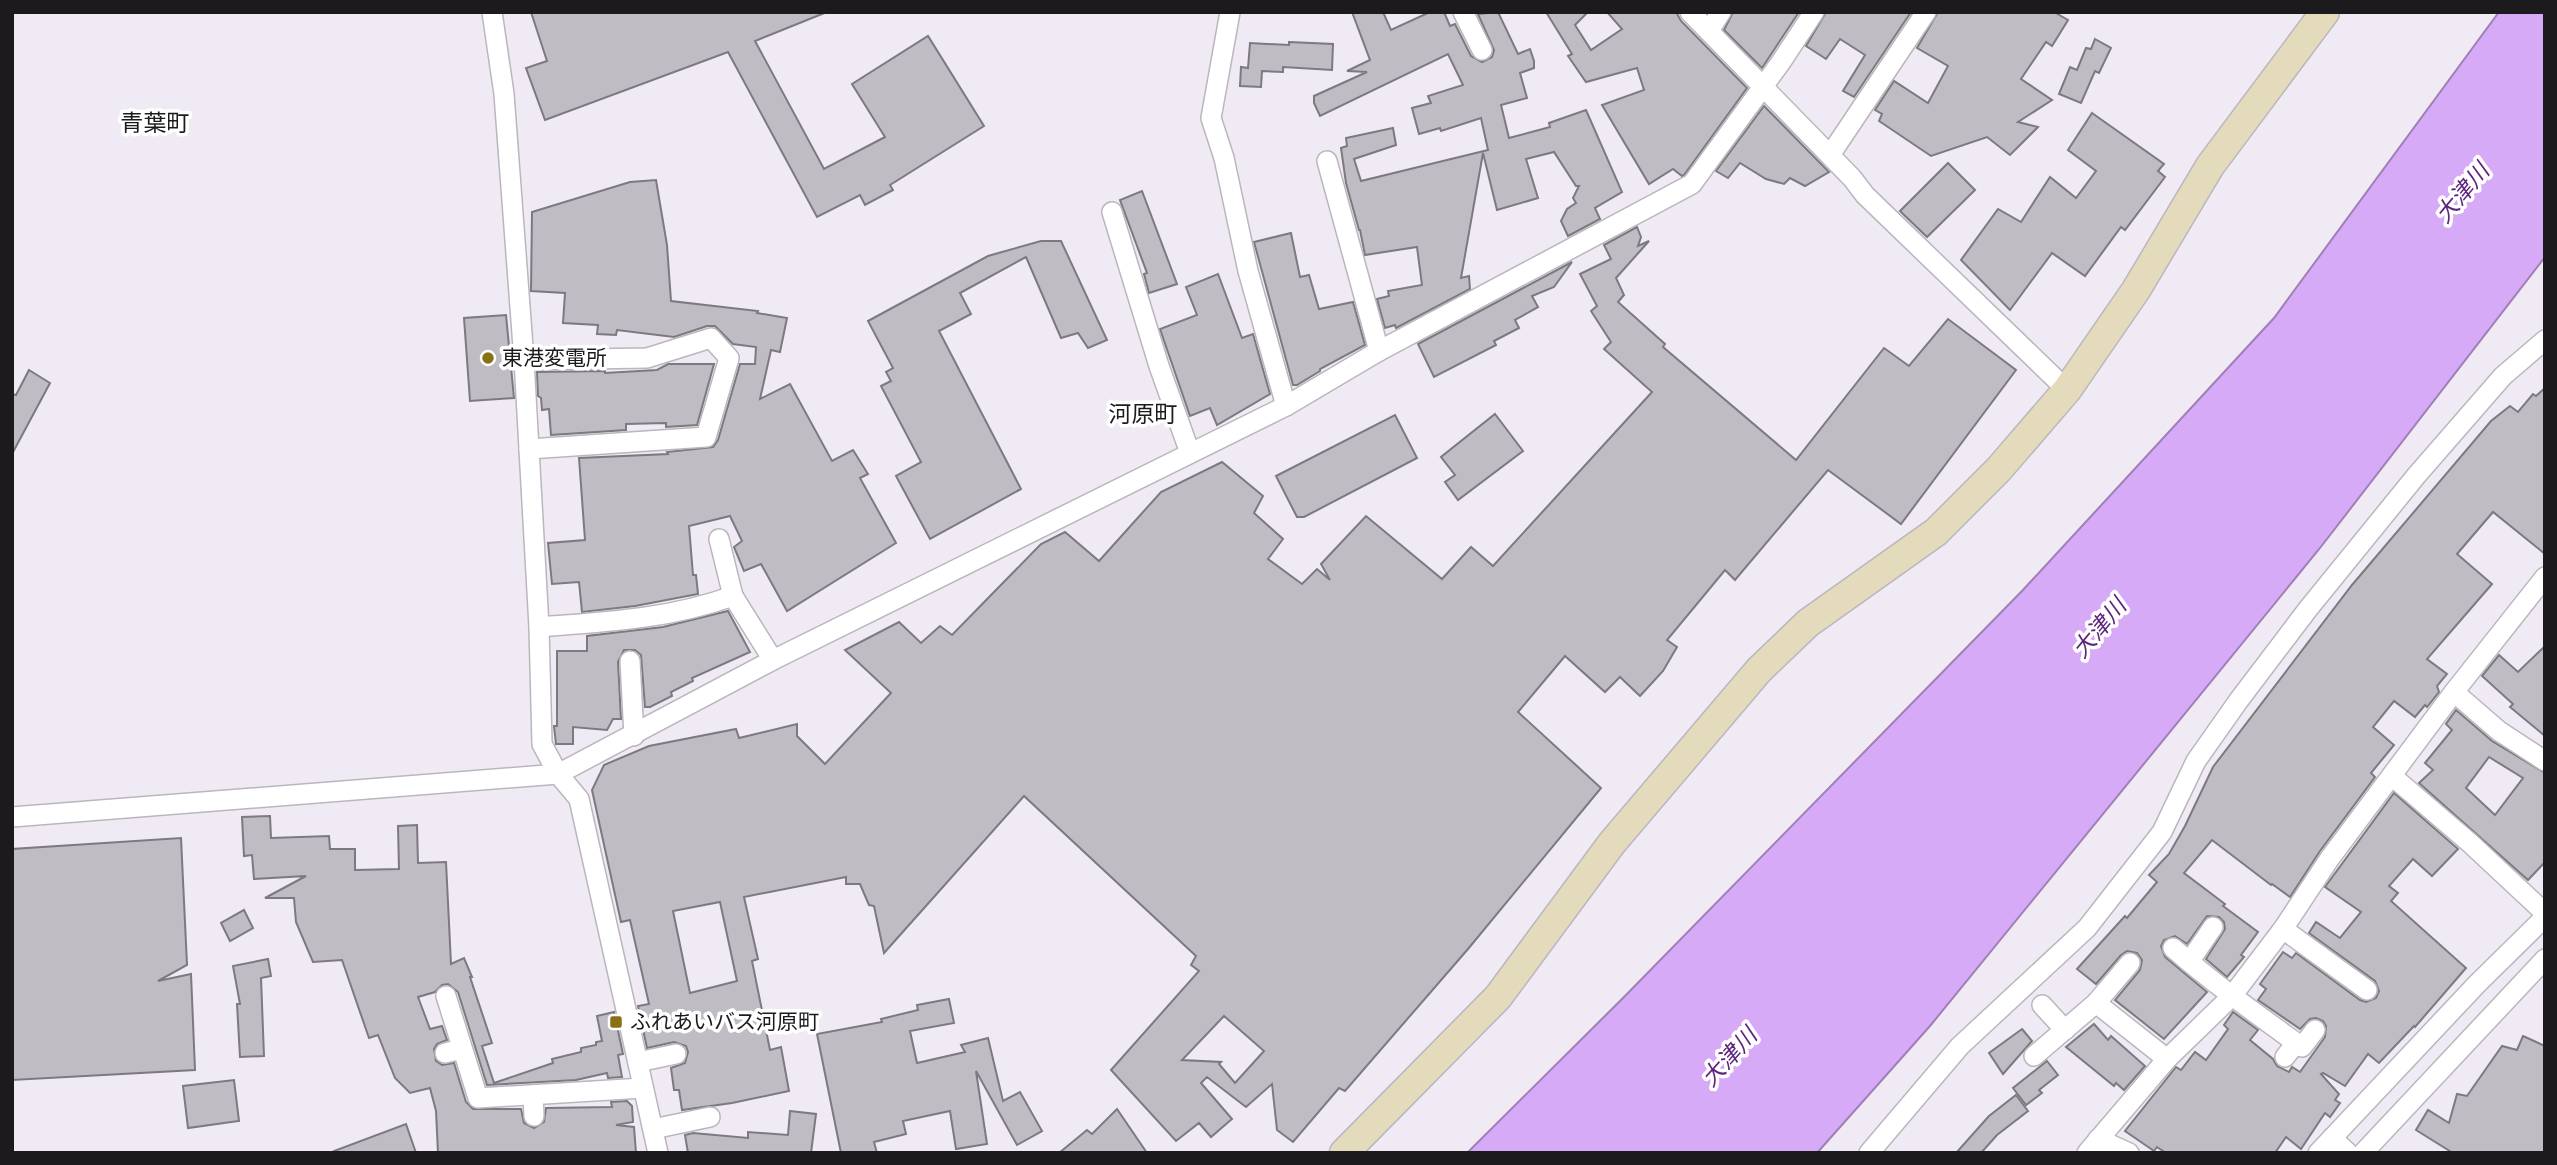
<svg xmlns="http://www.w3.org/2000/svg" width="2557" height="1165" font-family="'Open Sans','Noto Sans JP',sans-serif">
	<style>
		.water { fill: #d7aaf8; stroke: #9f7fb6; stroke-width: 2 }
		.building { fill: #c0bcc4; stroke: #7d7981; stroke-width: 2; fill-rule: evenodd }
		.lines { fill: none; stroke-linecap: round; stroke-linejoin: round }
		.street-casing { stroke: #bbb6be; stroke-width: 22 }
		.secondary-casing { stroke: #bbb6be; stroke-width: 31 }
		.street { stroke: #fff; stroke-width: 19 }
		.secondary { stroke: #e3dbbc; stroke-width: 28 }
		.poi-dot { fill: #897113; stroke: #fff; stroke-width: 2.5 }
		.labels { text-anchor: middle; stroke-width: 7; stroke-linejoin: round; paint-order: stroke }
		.poi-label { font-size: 21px; fill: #1c1a1d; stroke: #fff; text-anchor: start }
		.neighbourhood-label { font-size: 23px; fill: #1c1a1d; stroke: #fff }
		.water-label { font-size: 23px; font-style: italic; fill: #5d257d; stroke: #fff }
	</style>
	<rect width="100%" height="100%" fill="#efeaf3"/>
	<!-- water -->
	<polygon class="water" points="2499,12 2545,12 2545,257 2320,548 1930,1026 1817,1153 1467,1153 1624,997 2022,591 2274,318"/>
	<!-- building -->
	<g class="building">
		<polygon points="531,12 827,12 755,41 824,169 885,137 852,84 928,36 984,126 890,185 893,190 865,205 860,195 817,217 728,52 545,120 526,68 547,61"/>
		<polygon points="1352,12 1383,12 1391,30 1430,12 1444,12 1450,26 1455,24 1471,56 1482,62 1492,57 1494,50 1478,14 1498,12 1518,54 1530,49 1534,61 1534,68 1520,73 1527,98 1501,105 1509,138 1550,127 1549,123 1586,110 1622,192 1595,208 1600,219 1568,236 1561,221 1567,209 1576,203 1573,198 1579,186 1576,186 1554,152 1526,159 1538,198 1497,210 1483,153 1461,278 1469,276 1470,289 1396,328 1395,325 1385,328 1377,299 1389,296 1388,291 1422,285 1417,247 1365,255 1360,230 1359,230 1346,183 1341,148 1347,146 1346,138 1393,128 1396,145 1354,159 1361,181 1488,150 1481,118 1441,131 1440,128 1419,134 1412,108 1431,103 1428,96 1463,85 1448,54 1320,116 1314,103 1314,96 1367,72 1347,71 1370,60"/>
		<polygon points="1546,12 1588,12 1575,25 1591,50 1622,29 1607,12 1676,12 1681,21 1747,88 1684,175 1682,176 1673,169 1649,184 1602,105 1644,90 1637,68 1586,82 1568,56 1572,54"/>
		<polygon points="1733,12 1799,12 1762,68 1724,30"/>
		<polygon points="1826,12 1911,12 1854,97 1843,91 1865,55 1840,39 1826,59 1806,46"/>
		<polygon points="1938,12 2054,12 2068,20 2052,46 2046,42 2021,79 2052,100 2018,122 2038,127 2010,155 1987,137 1931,156 1879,121 1882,114 1875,110 1894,81 1928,103 1948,66 1917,48"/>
		<polygon points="2095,39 2111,48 2099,73 2095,71 2081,103 2059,94 2070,67 2077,70 2086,48 2091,49"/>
		<polygon points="1289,42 1333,44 1332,70 1283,67 1283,72 1262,71 1261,87 1240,86 1241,67 1248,68 1250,43 1289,45"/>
		<polygon points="1764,106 1829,172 1805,186 1790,178 1784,184 1766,179 1740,163 1728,178 1716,171"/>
		<polygon points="2092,113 2164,164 2158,171 2165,177 2125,230 2121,227 2085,276 2052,253 2010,310 1961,260 1998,209 2021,222 2050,177 2076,198 2096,171 2068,150"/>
		<polygon points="1948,163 1975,190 1927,237 1900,211"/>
		<polygon points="656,180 667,245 671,301 758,311 757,313 787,318 780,352 771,350 760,399 790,384 832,461 853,450 868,474 860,478 896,543 787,611 761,564 744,571 734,547 742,541 730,516 689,526 693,575 696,575 698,594 635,606 582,612 579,582 552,584 548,543 585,540 579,458 668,454 667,452 713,447 718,440 740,364 755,364 756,347 733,344 715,326 707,326 674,337 617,330 616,335 597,334 598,325 563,323 565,293 531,291 532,212 630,182"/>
		<polygon points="1142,191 1177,284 1149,293 1144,274 1147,273 1120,200"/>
		<path d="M1637 227 1641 237 1638 246 1649 241 1616 278 1624 295 1618 302 1665 344 1663 347 1796 460 1884 348 1909 366 1948 319 2016 370 1901 524 1828 470 1735 580 1725 570 1667 640 1677 647 1663 671 1640 696 1620 677 1605 692 1565 656 1518 712 1601 788 1468 949 1345 1091 1339 1088 1293 1142 1277 1130 1272 1084 1246 1107 1207 1077 1201 1083 1232 1119 1211 1137 1199 1123 1176 1141 1111 1070 1199 971 1191 965 1196 956 1024 796 884 953 874 906 869 905 860 884H846V877L744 897 758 959 752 961 770 1050 781 1047 789 1091 732 1103 682 1110 679 1090H674L671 1068 685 1063 688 1052 686 1046 674 1042 647 1048 638 1006 649 1004 630 920 621 922 592 790 604 765 649 746 736 729 739 738 797 724V736L825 764 891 693 845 650 899 622 921 643 940 626 952 635 1041 544 1065 532 1099 561 1161 492 1222 462 1263 496 1254 513 1283 539 1268 559 1302 584 1317 569 1330 580 1321 564 1366 516 1442 579 1471 547 1493 566 1652 392 1604 349 1611 342 1591 311 1597 306 1580 274 1611 259 1604 245ZM720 902 737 981 690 993 673 911ZM1224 1016 1264 1051 1235 1083 1219 1064 1221 1062 1182 1060Z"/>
		<polygon points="1291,233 1300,277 1309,275 1319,309 1353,302 1365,345 1320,369 1320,371 1297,385 1293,385 1254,242"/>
		<polygon points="1041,241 1061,241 1107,340 1088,348 1078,333 1061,338 1026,257 960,293 971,314 939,331 1021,489 930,539 896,476 921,462 881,386 891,381 886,372 893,368 868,321 988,256"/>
		<polygon points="1572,262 1554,287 1532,296 1538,307 1515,320 1519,328 1494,341 1496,345 1434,377 1418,344"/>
		<polygon points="1218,274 1242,338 1253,334 1270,394 1217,425 1210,408 1190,416 1160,329 1197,315 1186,287"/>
		<polygon points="506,315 514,398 470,401 464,318"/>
		<polygon points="668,364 714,364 697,425 666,427 666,423 626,424 626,430 551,435 549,409 542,410 541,398 538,396 537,372 605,371 605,373 657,370"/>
		<polygon points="29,370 50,383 12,454 12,394 16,395"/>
		<polygon points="2545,388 2545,554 2493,512 2457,554 2492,584 2427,659 2447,674 2437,686 2439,692 2427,707 2425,705 2415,717 2394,701 2373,727 2394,745 2371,773 2375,777 2320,851 2290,897 2272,884 2271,885 2212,840 2184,873 2225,904 2223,906 2258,932 2241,955 2244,957 2227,977 2206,959 2225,929 2224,922 2219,917 2207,916 2187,944 2175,936 2164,940 2161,946 2165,957 2207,992 2164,1039 2115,1000 2140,970 2142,960 2137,953 2127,951 2121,955 2096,984 2077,969 2125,916 2127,918 2157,882 2149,875 2169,854 2185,826 2213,767 2352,585 2491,421 2510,406 2518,412 2533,394 2536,396"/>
		<polygon points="1495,414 1523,451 1458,500 1445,482 1455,475 1441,457"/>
		<polygon points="1395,415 1417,458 1304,517 1297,517 1276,476"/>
		<polygon points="728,611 750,652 692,678 693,681 671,692 672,696 650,707 645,707 641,655 635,650 624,650 618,662 621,719 613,719 607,730 573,727 573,744 556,744 554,726 557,726 557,651 587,651 587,636 663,627"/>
		<polygon points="2545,646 2545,736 2510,707 2513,704 2482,676 2499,655 2518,672"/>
		<path d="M2456 710 2492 741 2545 773V862L2528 880 2419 783 2433 770 2425 763 2452 730 2446 724ZM2489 757 2523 778 2495 815 2466 788Z"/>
		<polygon points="2394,793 2458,849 2432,876 2413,859 2389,886 2398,893 2391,901 2466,968 2415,1027 2414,1026 2379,1063 2368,1054 2345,1086 2323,1073 2321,1074 2339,1094 2335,1100 2340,1103 2330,1117 2325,1113 2301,1149 2286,1137 2275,1153 2166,1153 2157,1147 2154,1151 2125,1131 2176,1067 2181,1070 2195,1052 2206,1060 2228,1029 2224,1025 2233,1012 2258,1030 2250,1040 2273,1059 2277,1066 2289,1072 2292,1067 2300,1072 2325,1037 2326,1026 2323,1021 2316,1018 2310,1019 2300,1029 2258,1000 2266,989 2260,984 2283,952 2292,958 2296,953 2360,1000 2366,1002 2376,998 2379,991 2375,981 2309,933 2316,922 2340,938 2361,912 2325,887"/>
		<polygon points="270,816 271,838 329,836 330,849 355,849 355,870 399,869 398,826 417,825 418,863 446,862 451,964 464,958 472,977 470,977 492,1043 482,1046 494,1083 553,1063 552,1059 581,1052 581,1048 596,1045 596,1042 602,1041 597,1016 614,1012 623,1054 618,1055 622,1077 608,1078 607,1073 576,1080 487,1085 458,992 448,984 442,985 435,992 418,997 430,1029 442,1026 447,1040 437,1044 434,1049 436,1061 442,1065 454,1063 466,1102 473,1109 521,1109 524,1123 534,1128 544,1122 546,1108 612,1107 611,1102 627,1101 632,1106 633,1122 616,1125 634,1127 636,1153 438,1153 436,1111 430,1088 410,1093 395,1078 378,1035 369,1038 342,960 313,962 296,922 294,898 265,898 306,876 254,879 252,855 244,856 242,817"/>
		<polygon points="181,838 187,965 158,981 191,974 195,1070 12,1080 12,849"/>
		<polygon points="244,910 253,928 230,941 221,923"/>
		<polygon points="268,959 271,976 261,978 264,1056 240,1057 237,1004 240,1004 233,966"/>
		<polygon points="949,999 954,1023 910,1031 917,1063 965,1052 961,1045 988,1038 1003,1101 1020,1092 1042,1131 1017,1145 976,1071 987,1144 956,1149 950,1111 903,1121 906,1134 874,1142 877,1153 841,1153 817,1034 882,1022 881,1019 918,1010 917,1005"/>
		<polygon points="2094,1024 2108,1040 2111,1036 2145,1066 2124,1090 2116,1083 2114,1086 2066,1047"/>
		<polygon points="2022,1029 2032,1041 2003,1074 1989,1053"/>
		<polygon points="2523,1036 2545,1046 2545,1153 2453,1153 2416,1130 2428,1110 2449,1123 2457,1094 2467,1096 2502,1046 2517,1050"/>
		<polygon points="2047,1061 2058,1075 2039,1090 2042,1093 2026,1105 2013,1088"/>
		<polygon points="234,1080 239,1121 188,1128 183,1086"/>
		<polygon points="2016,1095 2028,1111 1997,1135 1981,1153 1956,1153 1989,1116"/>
		<polygon points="1117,1109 1147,1153 1059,1153 1087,1130 1092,1134"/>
		<polygon points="790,1111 816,1114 811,1153 688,1153 685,1135 693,1133 748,1138 748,1132 788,1135"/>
		<polygon points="406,1124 416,1153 335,1153 334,1151"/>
	</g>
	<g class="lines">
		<defs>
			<g id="street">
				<polyline points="492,12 504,94 524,360 539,627 542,744 558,774 579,799 658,1153"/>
				<polyline points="1230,12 1211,118 1224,158 1248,271 1286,406"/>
				<polyline points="1463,12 1482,50"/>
				<polyline points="1690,12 1852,178 1865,195 2067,390"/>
				<polyline points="1709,31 1721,12"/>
				<polyline points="1830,155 1926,12"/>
				<polyline points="1327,161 1379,351"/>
				<polyline points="1112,212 1159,366 1190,453"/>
				<polyline points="524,360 647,358 711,338 729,358 706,437 529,449"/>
				<polyline points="719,539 733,596 773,660"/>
				<path d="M539 627C606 622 669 619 733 596"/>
				<polyline points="630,661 634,736"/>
				<polyline points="2454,692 2499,731 2545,761"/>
				<polyline points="2392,776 2470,843 2545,913"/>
				<polyline points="12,817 558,774 773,660 1286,406 1379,351 1692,184 1781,62 1814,12"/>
				<polyline points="2283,929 2367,990"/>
				<path d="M2173 948C2214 984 2258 1015 2302 1047L2315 1030"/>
				<polyline points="2189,962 2213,927"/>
				<polyline points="446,996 478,1098 643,1088"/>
				<polyline points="2096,1003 2167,1059"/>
				<polyline points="2042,1005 2065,1030"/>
				<polyline points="445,1053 462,1049"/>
				<polyline points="2034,1056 2096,1003 2130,963"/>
				<polyline points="2285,1057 2296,1043"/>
				<polyline points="638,1062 676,1054"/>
				<polyline points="533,1095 534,1116"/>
				<polyline points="653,1129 710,1117"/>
				<polyline points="2332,1138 2348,1153"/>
				<polyline points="2098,1139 2129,1153"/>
				<polyline points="1869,1153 1960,1046 2087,928 2162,832 2196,761 2239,700 2308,609 2416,476 2503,376 2545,340"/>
				<polyline points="2087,1153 2167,1059 2232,996 2283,929 2330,858 2454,692 2545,577"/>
				<polyline points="2318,1153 2477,984 2545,917"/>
				<polyline points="2363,1153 2545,959"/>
			</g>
			<polyline id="secondary" points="1344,1153 1498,997 1612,843 1759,670 1808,623 1936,532 1999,469 2067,390 2136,290 2210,166 2325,12"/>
		</defs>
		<!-- street casing -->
		<use href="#street" class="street-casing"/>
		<!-- secondary casing -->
		<use href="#secondary" class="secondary-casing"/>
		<!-- street -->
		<use href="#street" class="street"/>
		<!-- secondary -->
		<use href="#secondary" class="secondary"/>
	</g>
	<!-- markers -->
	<g class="poi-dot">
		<circle cx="488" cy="358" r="7"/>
		<rect x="609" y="1015" width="14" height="14" rx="3.5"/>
	</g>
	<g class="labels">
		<!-- poi labels -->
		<g class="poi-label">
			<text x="502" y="365">東港変電所</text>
			<text x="630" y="1029">ふれあいバス河原町</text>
		</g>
		<!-- neighbourhood labels -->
		<g class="neighbourhood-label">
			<text x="155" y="131">青葉町</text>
			<text x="1143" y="422">河原町</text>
		</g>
		<!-- water labels -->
		<g class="water-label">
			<text transform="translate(2462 193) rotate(-50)" y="8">大津川</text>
			<text transform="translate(2099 628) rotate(-50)" y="8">大津川</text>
			<text transform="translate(1729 1057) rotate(-48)" y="8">大津川</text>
		</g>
	</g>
	<!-- border -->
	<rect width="2557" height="1165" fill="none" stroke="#1c1a1d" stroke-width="28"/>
</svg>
